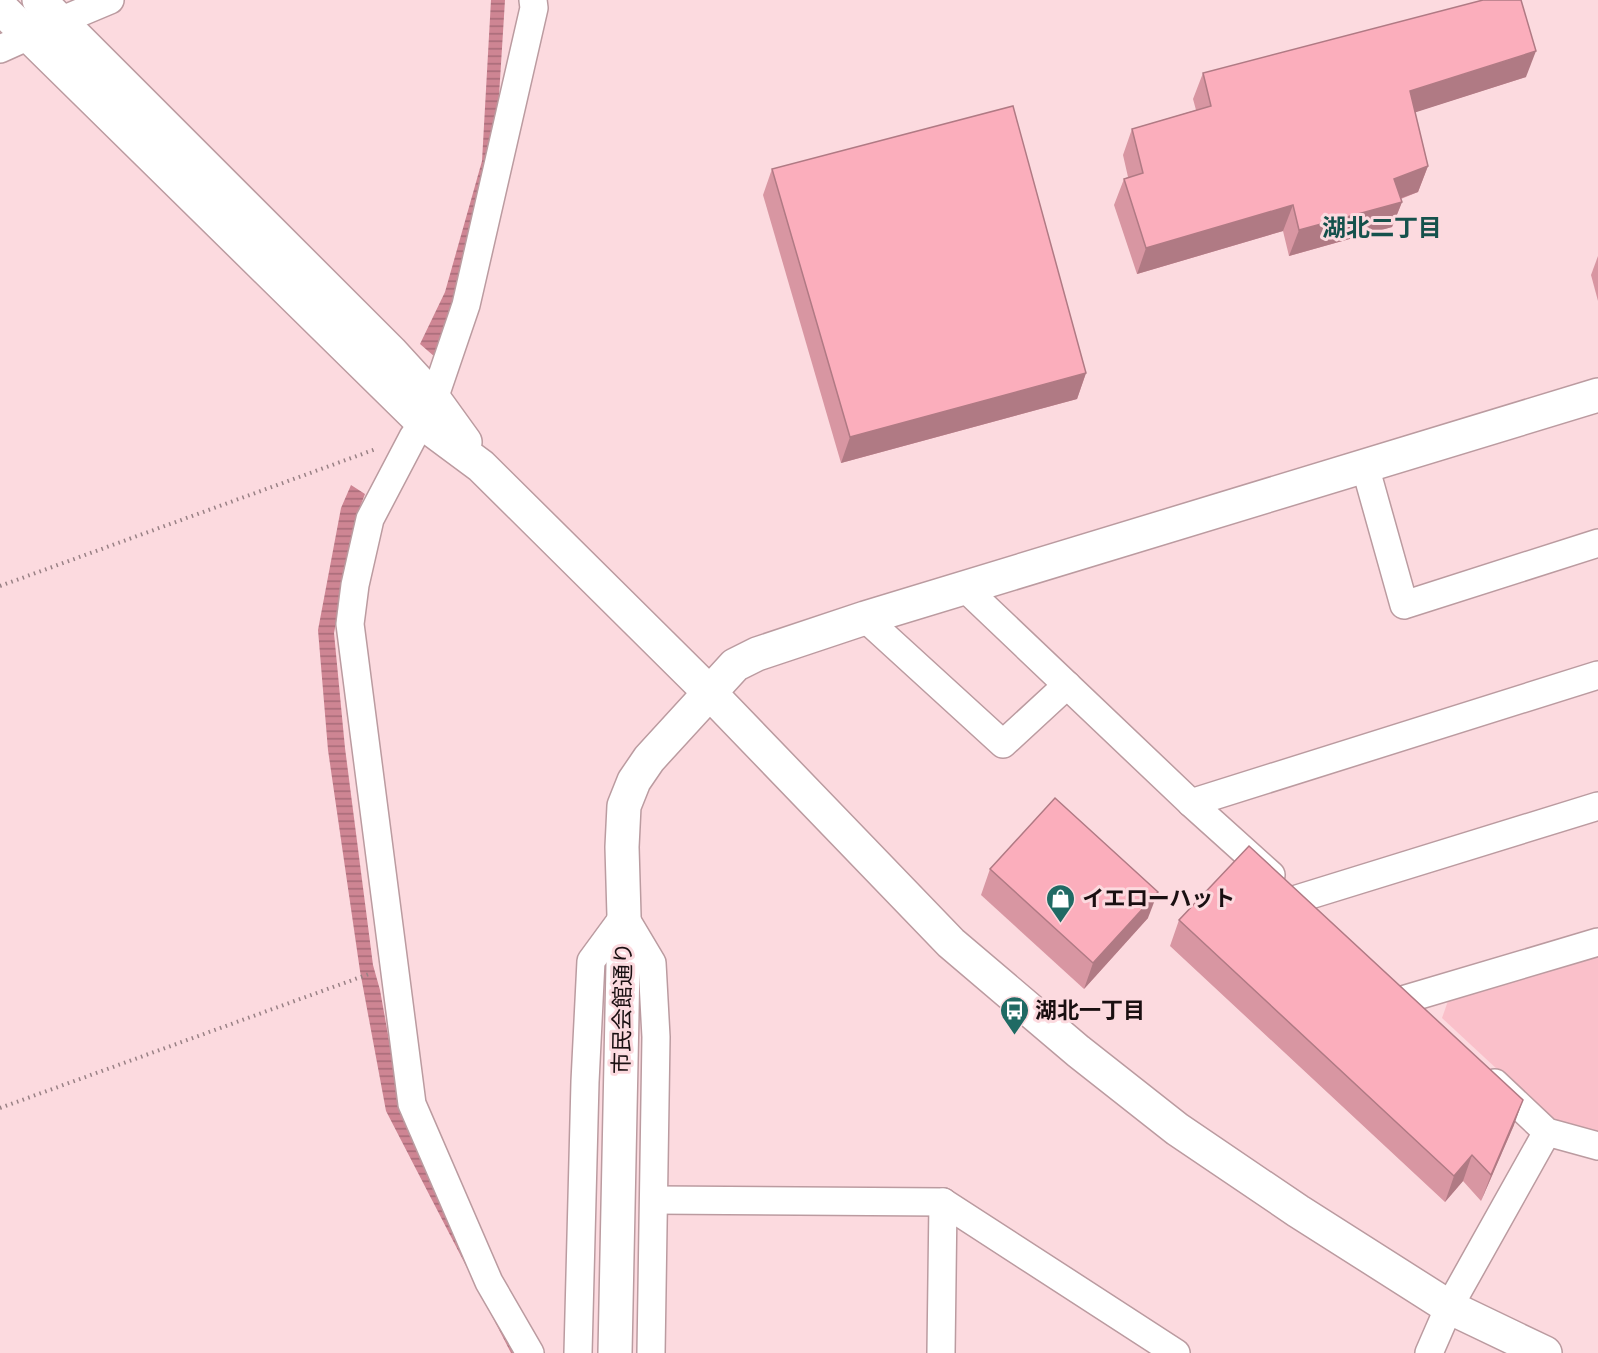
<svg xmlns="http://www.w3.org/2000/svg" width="1598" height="1353" font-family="'Sofia Sans Condensed','Noto Sans JP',sans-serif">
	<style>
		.green { fill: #fac0ca }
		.water { fill: url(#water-rules) }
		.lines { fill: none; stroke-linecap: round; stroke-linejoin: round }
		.minor-casing { stroke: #bb9ba0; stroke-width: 30 }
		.tertiary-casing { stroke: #bb9ba0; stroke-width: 36 }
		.path { stroke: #998185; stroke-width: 4; stroke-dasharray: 1.5 4.5; stroke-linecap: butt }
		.minor { stroke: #fff; stroke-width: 27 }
		.tertiary { stroke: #fff; stroke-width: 33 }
		.wall { fill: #d896a2 }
		.shaded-wall { fill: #b07a84 }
		.building { fill: #fbaebc; stroke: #b07a84; stroke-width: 1.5 }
		.labels { text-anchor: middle; stroke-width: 6; stroke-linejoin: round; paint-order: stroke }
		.poi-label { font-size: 22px; font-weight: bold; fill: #1a0f11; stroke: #fcdadf; text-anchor: start }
		.street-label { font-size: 22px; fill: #1a0f11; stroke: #fcdadf }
		.neighbourhood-label { font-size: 24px; font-weight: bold; fill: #15514c; stroke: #fcdadf }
	</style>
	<defs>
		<pattern id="water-rules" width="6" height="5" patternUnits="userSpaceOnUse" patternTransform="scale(1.5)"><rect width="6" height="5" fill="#ce8593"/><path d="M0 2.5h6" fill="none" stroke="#a66b77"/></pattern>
	</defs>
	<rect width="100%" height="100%" fill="#fcdadf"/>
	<!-- green -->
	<polygon class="green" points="1598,957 1598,1134 1555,1123 1442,1018 1448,1001"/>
	<!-- water -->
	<g class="water">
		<polygon points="491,0 505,0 495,160 458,304 435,357 420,344 445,292 482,161"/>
		<polygon points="351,485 365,494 357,515 334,633 345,748 373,965 380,990 401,1107 525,1353 511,1353 386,1111 360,971 328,750 318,630 341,508"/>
	</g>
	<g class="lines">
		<defs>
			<g id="minor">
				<polyline points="48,37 60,21 110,0"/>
				<polyline points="0,49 29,36 40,22"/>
				<polyline points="434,399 466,305 534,8 533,0"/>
				<polyline points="423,423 413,437 370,519 355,585 350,624 412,1104 489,1282 530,1353"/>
				<polyline points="1365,466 1404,605 1598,543"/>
				<polyline points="965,588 1191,803 1271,875"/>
				<polyline points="865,618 1003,744 1067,685"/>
				<polyline points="1191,803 1598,675"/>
				<polyline points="1297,899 1598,806"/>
				<polyline points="1406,999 1598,942"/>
				<polyline points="1495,1083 1547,1132 1598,1146"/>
				<polyline points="654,1200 943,1202 1176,1353"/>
				<polyline points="578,1353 585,1082 591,961 624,916 652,963 656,1037 651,1353"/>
				<polyline points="941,1353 943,1202"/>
				<polyline points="1429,1353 1449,1307 1547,1132"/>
			</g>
			<g id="tertiary">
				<polyline points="39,0 391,352 434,399 465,442"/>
				<polyline points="0,7 423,423 481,466 709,692 951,943 1078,1051 1177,1129 1298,1211 1449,1307 1545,1353"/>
				<polyline points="615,1353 624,916 622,847 624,806 634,781 649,759 735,665 757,654 865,618 1598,395"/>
			</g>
		</defs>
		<!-- minor casing -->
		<use href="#minor" class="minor-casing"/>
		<!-- tertiary casing -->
		<use href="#tertiary" class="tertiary-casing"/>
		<!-- path -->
		<g class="path">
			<polyline points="0,586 376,449"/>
			<polyline points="0,1108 369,974"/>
		</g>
		<!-- minor -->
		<use href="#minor" class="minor"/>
		<!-- tertiary -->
		<use href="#tertiary" class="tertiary"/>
	</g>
	<!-- wall -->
	<g class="wall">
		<polygon points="1203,73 1526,77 1415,112 1428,166 1418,192 1401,199 1402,202 1392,227 1289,256 1283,231 1137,274 1114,205 1124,179 1128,177 1123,155 1132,129 1196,110 1193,99"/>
		<polygon points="772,169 1086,373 1077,399 841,463 763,195"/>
		<polygon points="1598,256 1598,301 1591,275"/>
		<polygon points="990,869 1148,918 1084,989 981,895"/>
		<polygon points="1179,920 1514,1125 1481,1201 1463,1181 1445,1202 1170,946"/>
	</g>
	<!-- shaded-wall -->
	<g class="shaded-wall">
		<polygon points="1536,51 1526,77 1401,117 1410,91"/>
		<polygon points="1428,166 1418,192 1385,204 1394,179"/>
		<polygon points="1402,202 1392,227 1289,256 1299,230"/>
		<polygon points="1293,205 1283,231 1137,274 1146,248"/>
		<polygon points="1086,373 1077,399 841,463 850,437"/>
		<polygon points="1158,892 1148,918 1084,989 1093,963"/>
		<polygon points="1523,1100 1514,1125 1481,1201 1491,1175"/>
		<polygon points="1472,1155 1463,1181 1445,1202 1454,1176"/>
	</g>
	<!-- building -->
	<g class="building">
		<polygon points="1483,0 1521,0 1536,51 1410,91 1428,166 1394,179 1402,202 1299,230 1293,205 1146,248 1124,179 1143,173 1132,129 1211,106 1203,73"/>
		<polygon points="1013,106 1086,373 850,437 772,169"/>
		<polygon points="1055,798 1158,892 1093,963 990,869"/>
		<polygon points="1249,846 1523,1100 1491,1175 1472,1155 1454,1176 1179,920"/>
	</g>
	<!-- icons -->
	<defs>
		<symbol id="shop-pin" viewBox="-11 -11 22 30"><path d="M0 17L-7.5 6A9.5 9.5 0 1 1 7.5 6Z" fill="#206a64" stroke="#fcdadf"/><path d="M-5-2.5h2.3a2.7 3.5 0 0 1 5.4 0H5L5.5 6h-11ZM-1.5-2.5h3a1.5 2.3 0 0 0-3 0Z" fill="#fff"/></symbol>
		<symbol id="bus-pin" viewBox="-11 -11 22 30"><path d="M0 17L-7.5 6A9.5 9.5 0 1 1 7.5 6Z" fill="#206a64" stroke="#fcdadf"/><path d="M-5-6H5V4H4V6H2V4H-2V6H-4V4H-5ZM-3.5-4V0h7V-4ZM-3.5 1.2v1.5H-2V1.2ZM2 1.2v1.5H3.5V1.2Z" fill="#fff"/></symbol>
	</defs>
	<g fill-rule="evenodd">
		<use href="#shop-pin" x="1044" y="882" width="33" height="45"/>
		<use href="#bus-pin" x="998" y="994" width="33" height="45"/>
	</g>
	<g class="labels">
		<!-- poi labels -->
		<g class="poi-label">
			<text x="1082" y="906">イエローハット</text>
			<text x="1035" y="1018">湖北一丁目</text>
		</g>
		<!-- street labels -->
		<g class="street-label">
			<text transform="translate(622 1008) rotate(-89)" y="8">市民会館通り</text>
		</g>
		<!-- neighbourhood labels -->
		<g class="neighbourhood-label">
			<text x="1382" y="236">湖北二丁目</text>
		</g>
	</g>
</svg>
